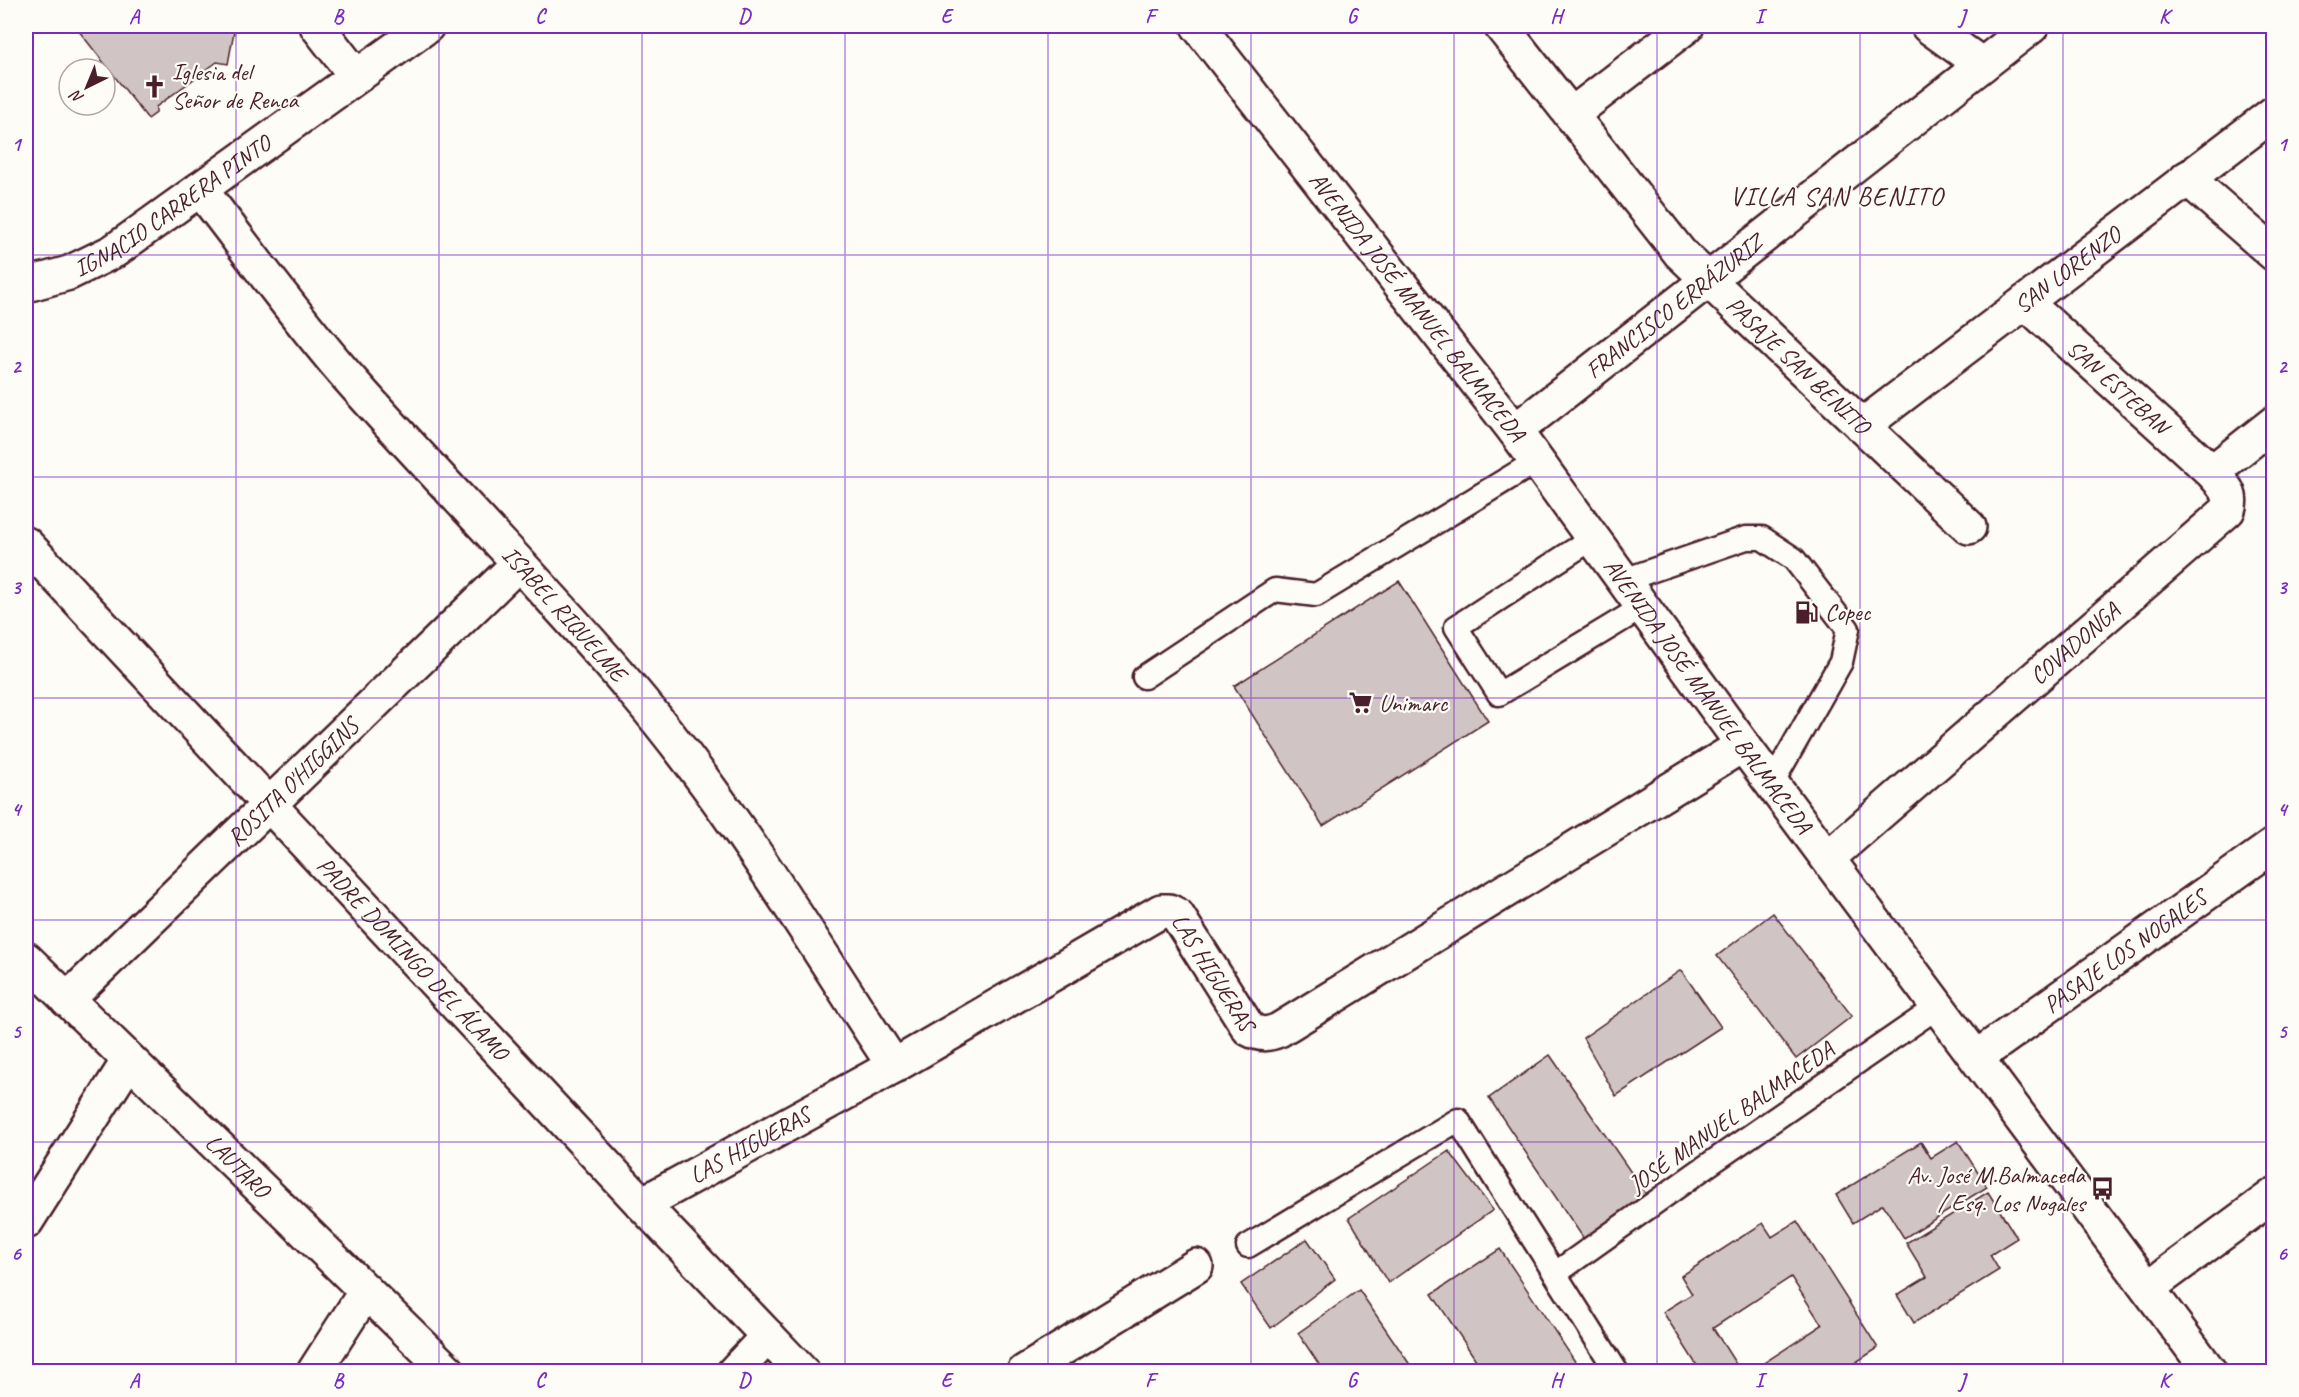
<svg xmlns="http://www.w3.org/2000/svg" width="2299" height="1397" font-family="Caveat,sans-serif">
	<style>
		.building { fill: #d0c5c4; stroke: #4a1f2b; stroke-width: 1.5 }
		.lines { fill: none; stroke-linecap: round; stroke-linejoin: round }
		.service-casing { stroke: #4a1f2b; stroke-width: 27 }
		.minor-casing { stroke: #4a1f2b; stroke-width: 38 }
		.tertiary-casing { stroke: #4a1f2b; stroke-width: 38 }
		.secondary-casing { stroke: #4a1f2b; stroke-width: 38 }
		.service { stroke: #fdfcf7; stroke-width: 22 }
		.minor { stroke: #fdfcf7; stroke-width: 33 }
		.tertiary { stroke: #fdfcf7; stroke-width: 33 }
		.secondary { stroke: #fdfcf7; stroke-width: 33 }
		.grid { fill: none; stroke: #7b2cbf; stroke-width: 1.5; stroke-opacity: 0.55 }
		.labels { text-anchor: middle; stroke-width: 4.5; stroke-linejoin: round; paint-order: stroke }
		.poi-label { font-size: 24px; fill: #4a1f2b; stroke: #fdfcf7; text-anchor: start }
		.street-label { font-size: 24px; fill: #4a1f2b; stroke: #fdfcf7 }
		.neighbourhood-label { font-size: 26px; letter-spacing: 1.5px; fill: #4a1f2b; stroke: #fdfcf7 }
		.neatline { fill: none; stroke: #7b2cbf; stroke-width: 2 }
		.grid-label { font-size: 20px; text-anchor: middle; font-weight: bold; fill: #7b2cbf }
	</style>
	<rect width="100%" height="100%" fill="#fdfcf7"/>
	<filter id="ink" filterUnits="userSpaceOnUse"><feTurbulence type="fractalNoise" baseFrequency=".0167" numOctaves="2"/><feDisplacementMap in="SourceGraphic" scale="12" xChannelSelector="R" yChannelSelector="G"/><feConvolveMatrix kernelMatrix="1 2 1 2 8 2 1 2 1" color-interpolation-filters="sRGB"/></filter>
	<g filter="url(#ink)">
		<!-- building -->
		<g class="building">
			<polygon points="75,26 235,26 228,64 217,62 156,107 156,113 148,119"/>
			<polygon points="1399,581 1488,721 1323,826 1234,686"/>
			<polygon points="1773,913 1852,1016 1796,1059 1717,956"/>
			<polygon points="1681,970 1721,1027 1616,1096 1583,1038"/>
			<polygon points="1550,1055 1648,1197 1584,1239 1489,1098"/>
			<polygon points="1958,1141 1987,1187 1904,1238 1883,1204 1853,1223 1836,1195 1921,1142 1931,1158"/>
			<polygon points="1449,1151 1493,1210 1388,1283 1349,1218"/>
			<polygon points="1988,1192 2017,1238 1990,1255 1999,1270 1914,1323 1897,1295 1927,1277 1906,1243"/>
			<polygon points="1797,1221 1878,1348 1850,1366 1853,1372 1750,1372 1822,1325 1791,1277 1713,1328 1741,1372 1701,1372 1663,1312 1692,1294 1681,1276 1763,1223 1772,1237"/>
			<polygon points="1307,1239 1335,1279 1271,1328 1241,1284"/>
			<polygon points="1500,1249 1582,1372 1484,1372 1432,1294"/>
			<polygon points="1359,1290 1415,1372 1324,1372 1298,1333"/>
		</g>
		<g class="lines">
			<defs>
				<g id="service">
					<polyline points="1593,538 1456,627 1499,694 1643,607"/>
					<polyline points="1624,580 1746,538 1762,538 1794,559 1848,629 1841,662 1772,783"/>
					<polyline points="1144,677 1275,590 1316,595 1537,461"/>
					<polyline points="1248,1246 1458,1120 1617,1372"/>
					<polyline points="1556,1273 1698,1172 1939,1006"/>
				</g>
				<g id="minor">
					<polyline points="317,26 356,76"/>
					<path id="s1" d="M1501 26 1680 253 1969 527"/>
					<polyline points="1928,26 1982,65"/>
					<polyline points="1571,115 1687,26"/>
					<polyline points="2187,178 2274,254"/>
					<path id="s2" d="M200 189C248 251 294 315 346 375 440 482 542 583 634 692 732 807 811 940 894 1066"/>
					<path id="s3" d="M1862 426 2274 113"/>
					<polyline points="2212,472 2274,423"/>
					<path id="s4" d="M26 544 642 1204 802 1372"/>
					<path id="s5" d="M1828 858 2228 510C2234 493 2222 484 2212 472L2025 302"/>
					<path id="s6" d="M26 959 449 1372"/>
					<path id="s7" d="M67 1000 518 564"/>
					<path id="s8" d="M1977 1057 2274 845"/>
					<path id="s9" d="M642 1204 894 1066 1161 911H1169L1177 915 1249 1029C1260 1035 1267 1035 1279 1030L1743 745"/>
					<polyline points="26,1222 129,1060"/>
					<polyline points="2148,1288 2274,1195"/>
					<polyline points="314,1372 366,1291"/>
					<polyline points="734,1372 768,1336"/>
					<polyline points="1024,1372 1196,1266"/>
				</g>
				<g id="tertiary">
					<path id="s10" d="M26 285 69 273 114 251 427 26"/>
					<path id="s11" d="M1515 431 2032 26"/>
				</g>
				<g id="secondary">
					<path id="s12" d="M1198 26 1515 431 1743 745 2210 1372"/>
				</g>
			</defs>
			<!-- service casing -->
			<use href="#service" class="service-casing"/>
			<!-- minor casing -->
			<use href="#minor" class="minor-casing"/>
			<!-- tertiary casing -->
			<use href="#tertiary" class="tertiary-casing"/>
			<!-- secondary casing -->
			<use href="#secondary" class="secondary-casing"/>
			<!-- service -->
			<use href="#service" class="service"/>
			<!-- minor -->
			<use href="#minor" class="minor"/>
			<!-- tertiary -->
			<use href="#tertiary" class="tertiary"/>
			<!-- secondary -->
			<use href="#secondary" class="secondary"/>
		</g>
	</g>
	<!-- grid -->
	<path class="grid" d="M236 26V1372M439 26V1372M642 26V1372M845 26V1372M1048 26V1372M1251 26V1372M1454 26V1372M1657 26V1372M1860 26V1372M2063 26V1372M26 255H2274M26 477H2274M26 698H2274M26 920H2274M26 1142H2274"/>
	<!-- icons -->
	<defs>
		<symbol id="church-bare" viewBox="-9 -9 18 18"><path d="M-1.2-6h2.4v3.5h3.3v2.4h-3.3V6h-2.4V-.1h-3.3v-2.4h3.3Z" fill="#4a1f2b" stroke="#fdfcf7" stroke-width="2.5" paint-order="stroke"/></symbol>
		<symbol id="fuel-bare" viewBox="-9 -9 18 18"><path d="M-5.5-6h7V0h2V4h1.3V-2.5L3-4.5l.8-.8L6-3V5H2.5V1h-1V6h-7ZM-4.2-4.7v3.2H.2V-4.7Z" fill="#4a1f2b" stroke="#fdfcf7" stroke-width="2.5" paint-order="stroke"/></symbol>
		<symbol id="supermarket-bare" viewBox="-9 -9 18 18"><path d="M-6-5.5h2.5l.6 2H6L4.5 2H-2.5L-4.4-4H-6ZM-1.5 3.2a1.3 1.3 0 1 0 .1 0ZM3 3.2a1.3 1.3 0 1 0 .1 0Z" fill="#4a1f2b" stroke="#fdfcf7" stroke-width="2.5" paint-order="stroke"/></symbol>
		<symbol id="bus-bare" viewBox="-9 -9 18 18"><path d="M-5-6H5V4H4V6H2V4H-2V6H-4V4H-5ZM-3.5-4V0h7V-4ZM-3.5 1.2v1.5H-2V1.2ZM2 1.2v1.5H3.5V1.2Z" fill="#4a1f2b" stroke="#fdfcf7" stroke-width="2.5" paint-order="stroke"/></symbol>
	</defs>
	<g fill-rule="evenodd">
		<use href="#church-bare" x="138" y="70" width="33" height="33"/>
		<use href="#fuel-bare" x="1790" y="596" width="33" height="33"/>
		<use href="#supermarket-bare" x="1344" y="686" width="33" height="33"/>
		<use href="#bus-bare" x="2086" y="1172" width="33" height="33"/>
	</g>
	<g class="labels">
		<!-- poi labels -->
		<g class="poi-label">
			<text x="172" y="80">Iglesia del<tspan x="172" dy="28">Señor de Renca</tspan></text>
			<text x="1825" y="620">Copec</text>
			<text x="1379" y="711">Unimarc</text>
			<text x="2085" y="1183" text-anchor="end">Av. José M.Balmaceda<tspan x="2085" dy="28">/ Esq. Los Nogales</tspan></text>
		</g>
		<!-- street labels -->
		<g class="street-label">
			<text dy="8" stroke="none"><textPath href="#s10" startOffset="168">IGNACIO CARRERA PINTO</textPath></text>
			<text dy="8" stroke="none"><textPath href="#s3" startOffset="258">SAN LORENZO</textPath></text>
			<text dy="8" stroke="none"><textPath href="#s12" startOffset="356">AVENIDA JOSÉ MANUEL BALMACEDA</textPath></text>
			<text dy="8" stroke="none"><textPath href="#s11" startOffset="202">FRANCISCO ERRÁZURIZ</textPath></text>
			<text dy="8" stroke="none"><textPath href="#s1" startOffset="452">PASAJE SAN BENITO</textPath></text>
			<text transform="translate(2118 387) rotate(42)" y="8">SAN ESTEBAN</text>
			<text dy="8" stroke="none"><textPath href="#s2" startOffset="560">ISABEL RIQUELME</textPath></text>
			<text dy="8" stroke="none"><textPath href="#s5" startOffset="327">COVADONGA</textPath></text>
			<text dy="8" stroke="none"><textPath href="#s12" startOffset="842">AVENIDA JOSÉ MANUEL BALMACEDA</textPath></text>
			<text dy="8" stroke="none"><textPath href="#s7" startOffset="314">ROSITA O'HIGGINS</textPath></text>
			<text dy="8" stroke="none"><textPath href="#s8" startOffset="182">PASAJE LOS NOGALES</textPath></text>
			<text dy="8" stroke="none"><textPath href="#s4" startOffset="567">PADRE DOMINGO DEL ÁLAMO</textPath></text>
			<text dy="8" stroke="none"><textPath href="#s9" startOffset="681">LAS HIGUERAS</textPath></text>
			<text transform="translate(1731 1117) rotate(-35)" y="8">JOSÉ MANUEL BALMACEDA</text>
			<text dy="8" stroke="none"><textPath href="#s9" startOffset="123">LAS HIGUERAS</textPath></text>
			<text dy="8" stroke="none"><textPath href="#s6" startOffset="296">LAUTARO</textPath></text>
		</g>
		<!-- neighbourhood labels -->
		<g class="neighbourhood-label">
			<text x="1837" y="205">VILLA SAN BENITO</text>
		</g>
	</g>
	<!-- margin -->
	<rect width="2299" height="1397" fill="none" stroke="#fdfcf7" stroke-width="66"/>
	<!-- north arrow -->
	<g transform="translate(87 87) rotate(223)"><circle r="28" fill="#fdfcf7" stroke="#b5a4a5" stroke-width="1.5"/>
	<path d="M0-4.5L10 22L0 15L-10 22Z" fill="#4a1f2b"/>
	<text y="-9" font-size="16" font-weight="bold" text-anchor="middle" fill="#4a1f2b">N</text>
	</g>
	<rect x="33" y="33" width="2233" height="1331" class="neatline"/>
	<g class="grid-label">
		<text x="134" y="23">A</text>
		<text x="338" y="23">B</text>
		<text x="540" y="23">C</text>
		<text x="744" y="23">D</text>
		<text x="946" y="23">E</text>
		<text x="1150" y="23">F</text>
		<text x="1352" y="23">G</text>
		<text x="1556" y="23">H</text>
		<text x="1759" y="23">I</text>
		<text x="1962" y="23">J</text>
		<text x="2164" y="23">K</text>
		<text x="16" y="151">1</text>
		<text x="2282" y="151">1</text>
		<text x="16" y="373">2</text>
		<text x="2282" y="373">2</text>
		<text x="16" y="594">3</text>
		<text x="2282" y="594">3</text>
		<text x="16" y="816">4</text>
		<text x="2282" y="816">4</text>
		<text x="16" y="1038">5</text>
		<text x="2282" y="1038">5</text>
		<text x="16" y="1260">6</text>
		<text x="2282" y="1260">6</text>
		<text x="134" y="1387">A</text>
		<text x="338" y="1387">B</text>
		<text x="540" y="1387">C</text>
		<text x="744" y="1387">D</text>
		<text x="946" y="1387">E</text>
		<text x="1150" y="1387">F</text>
		<text x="1352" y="1387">G</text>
		<text x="1556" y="1387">H</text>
		<text x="1759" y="1387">I</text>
		<text x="1962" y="1387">J</text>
		<text x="2164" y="1387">K</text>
	</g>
</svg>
